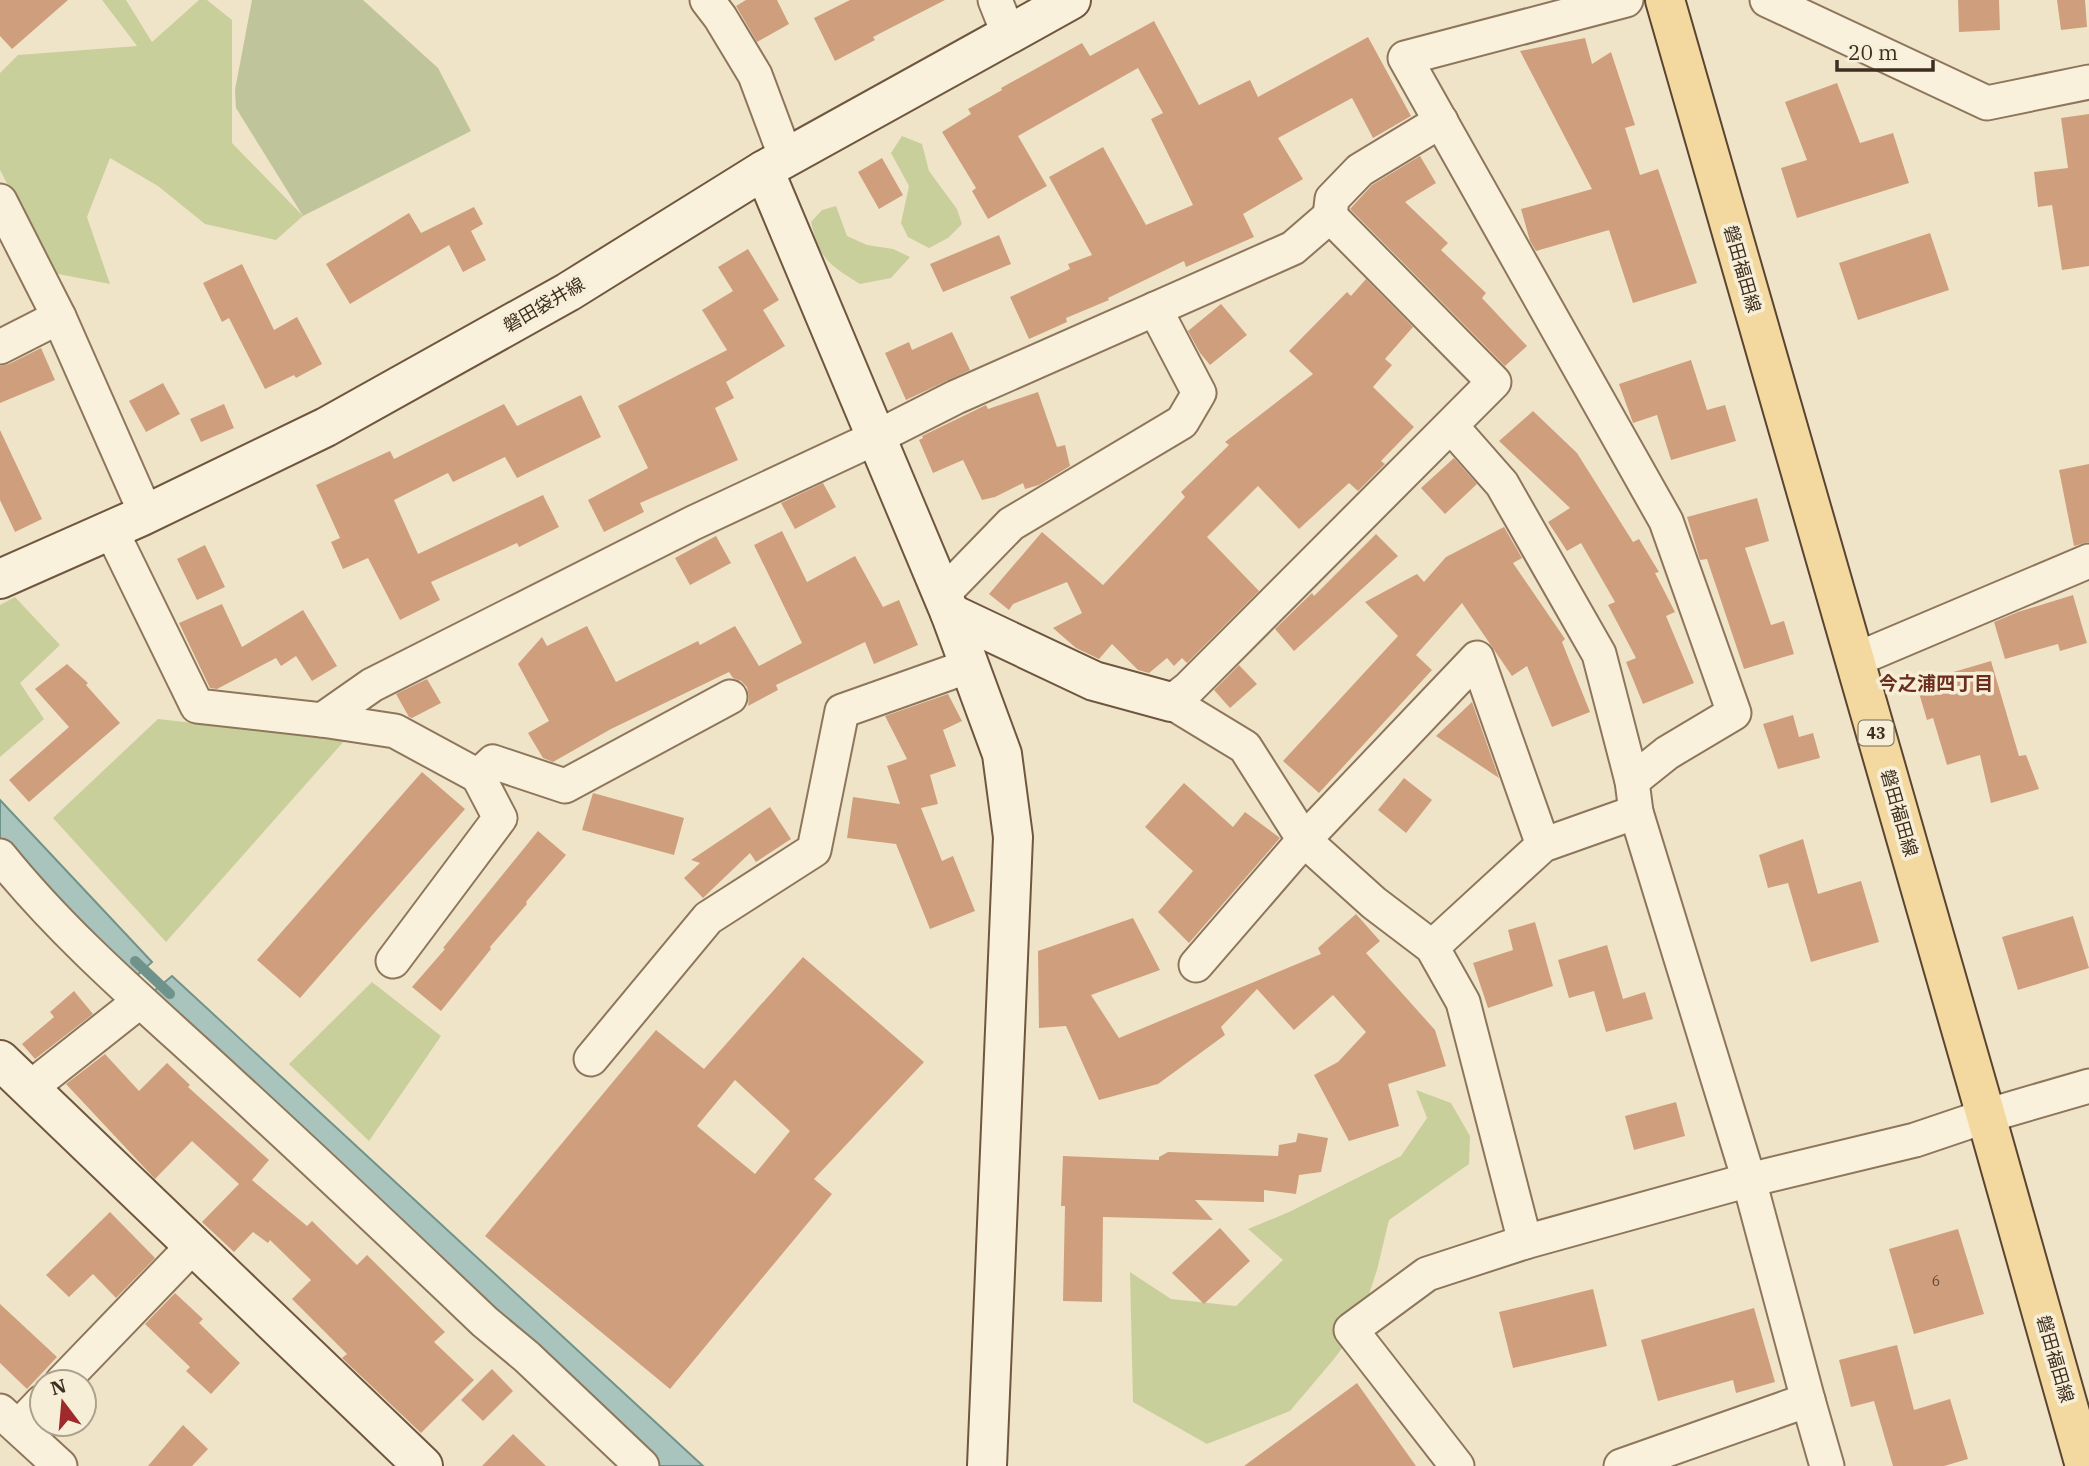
<svg xmlns="http://www.w3.org/2000/svg" width="2089" height="1466" font-family="'IBM Plex Serif','Noto Sans JP',serif">
	<style>
		.green { fill: #c9cf9b }
		.cemetery { fill: #bfc49a }
		.water { fill: #a9c4bc; stroke: #6f938a; stroke-width: 2 }
		.lines { fill: none; stroke-linecap: round; stroke-linejoin: round }
		.stream { stroke: #6f938a; stroke-width: 10 }
		.building { fill: #cf9f7d; fill-rule: evenodd }
		.street-casing { stroke: #8d765c; stroke-width: 37 }
		.secondary-casing { stroke: #6f573f; stroke-width: 42 }
		.primary-casing { stroke: #5b4430; stroke-width: 42 }
		.street { stroke: #faf1dc; stroke-width: 33 }
		.secondary { stroke: #faf1dc; stroke-width: 38 }
		.primary { stroke: #f3d9a0; stroke-width: 38 }
		.labels { text-anchor: middle; stroke-width: 7; stroke-linejoin: round; paint-order: stroke }
		.number-label { font-size: 14px; fill: #624a37 }
		.shield { fill: #f7eed8; stroke: #756857; stroke-width: 2 }
		.shield-label { font-size: 16px; font-weight: bold; fill: #3d2e20 }
		.street-label { font-size: 18px; fill: #3d2e20; stroke: #f7eed8 }
		.neighbourhood-label { font-size: 19px; font-weight: bold; fill: #6b2e1e; stroke: #f7eed8 }
	</style>
	<rect width="100%" height="100%" fill="#f0e4c8"/>
	<!-- green -->
	<g class="green">
		<polygon points="102,0 126,0 152,42 199,0 207,0 232,20 232,143 303,216 276,240 205,224 158,186 110,158 87,217 110,284 53,273 0,170 0,73 18,55 137,46"/>
		<polygon points="902,136 922,144 929,171 957,209 962,224 948,238 929,248 908,237 901,223 909,186 891,153"/>
		<path d="M836 206 847 236 867 245 893 249 910 257 891 278 860 284C828 264 820 260 811 222L822 210Z"/>
		<polygon points="15,597 60,645 20,683 44,719 0,757 0,605"/>
		<polygon points="158,719 345,740 166,942 53,818"/>
		<polygon points="372,982 441,1036 369,1141 289,1064"/>
		<polygon points="1416,1090 1451,1103 1470,1136 1469,1164 1389,1220 1377,1270 1359,1325 1334,1359 1290,1411 1207,1444 1133,1402 1130,1272 1171,1299 1236,1306 1283,1260 1248,1229 1289,1212 1401,1156 1427,1118"/>
	</g>
	<!-- cemetery -->
	<polygon class="cemetery" points="252,0 363,0 438,68 471,131 303,216 236,108 235,90"/>
	<!-- water -->
	<g class="water">
		<polygon points="0,800 152,962 124,987 0,850"/>
		<polygon points="172,976 703,1466 650,1466 148,996"/>
	</g>
	<g class="lines">
		<!-- stream -->
		<polyline class="stream" points="135,961 170,994"/>
	</g>
	<!-- building -->
	<g class="building">
		<polygon points="0,0 68,0 12,49 0,36"/>
		<polygon points="746,0 777,0 789,24 757,42 736,6"/>
		<polygon points="850,0 945,0 873,37 875,40 835,61 814,18"/>
		<polygon points="1958,0 1999,0 2000,30 1959,32"/>
		<polygon points="2057,0 2085,0 2087,27 2061,30"/>
		<polygon points="1154,21 1199,105 1250,80 1258,97 1368,37 1411,116 1373,138 1352,98 1278,138 1303,179 1243,214 1254,237 1186,267 1184,261 1108,298 1109,300 1066,318 1067,322 1029,339 1010,297 1070,269 1068,264 1092,255 1049,177 1103,147 1146,225 1193,205 1151,119 1163,113 1138,68 1018,136 1047,186 988,219 972,191 976,188 942,132 971,114 968,109 1002,90 1001,88 1082,43 1090,56"/>
		<polygon points="1585,38 1592,64 1611,52 1635,125 1625,128 1640,175 1658,169 1697,283 1633,303 1609,230 1536,251 1530,241 1521,209 1592,189 1520,51"/>
		<polygon points="1837,83 1860,143 1893,133 1909,183 1797,218 1781,168 1807,160 1785,102"/>
		<polygon points="2089,114 2089,266 2062,270 2052,205 2038,207 2034,172 2068,168 2061,118"/>
		<polygon points="1420,156 1436,183 1405,202 1448,243 1441,250 1486,293 1482,298 1527,346 1505,366 1350,209 1372,185"/>
		<polygon points="882,158 903,195 879,209 858,172"/>
		<polygon points="474,207 483,224 471,231 486,260 463,272 449,245 350,304 326,264 409,213 421,233"/>
		<polygon points="1930,233 1949,290 1858,320 1839,263"/>
		<polygon points="999,235 1011,264 943,292 930,264"/>
		<polygon points="748,249 779,300 763,310 785,346 726,382 734,398 715,408 738,460 640,503 644,512 604,532 588,500 648,468 618,406 727,350 702,310 733,291 718,267"/>
		<polygon points="242,264 274,330 297,317 322,364 296,378 294,375 265,389 229,318 222,322 203,283"/>
		<polygon points="1366,279 1413,327 1385,359 1392,365 1373,387 1414,427 1381,461 1385,464 1358,491 1349,483 1299,529 1258,486 1207,537 1259,591 1187,663 1182,658 1174,666 1167,658 1149,673 1138,670 1112,644 1099,659 1076,648 1053,628 1082,613 1067,582 1013,604 1009,610 989,594 1042,532 1103,585 1185,497 1181,492 1229,445 1225,442 1313,374 1289,351 1347,292 1351,296"/>
		<polygon points="1221,304 1247,335 1210,365 1200,353 1188,331"/>
		<polygon points="952,332 970,370 906,400 885,353 909,342 912,350"/>
		<polygon points="41,348 55,380 0,403 0,366 9,364"/>
		<polygon points="1691,360 1707,410 1725,405 1736,441 1671,460 1657,415 1633,423 1619,384"/>
		<polygon points="163,383 180,414 146,432 129,401"/>
		<polygon points="1038,392 1057,447 1065,445 1070,466 1039,485 1025,489 1023,483 995,497 982,500 963,460 933,473 919,440 923,438 922,436 986,405 988,409"/>
		<polygon points="581,395 601,437 517,478 505,457 453,482 448,473 394,500 418,554 543,495 559,527 519,547 517,543 431,582 440,600 400,620 368,558 343,569 331,542 340,538 316,485 390,451 394,459 504,404 517,426"/>
		<polygon points="224,404 234,428 201,442 190,419"/>
		<polygon points="1533,411 1577,453 1633,542 1639,539 1659,572 1655,573 1675,612 1666,616 1694,683 1643,704 1626,662 1636,658 1608,605 1615,602 1581,543 1567,551 1548,522 1570,508 1499,441"/>
		<polygon points="0,430 42,519 15,532 0,500"/>
		<polygon points="1454,458 1477,484 1445,514 1421,488"/>
		<polygon points="2089,464 2089,542 2074,546 2059,470"/>
		<polygon points="823,483 836,507 795,529 781,503"/>
		<polygon points="1757,498 1769,541 1745,548 1771,625 1784,621 1794,654 1744,669 1707,559 1700,560 1687,517"/>
		<polygon points="1504,527 1522,558 1513,563 1565,639 1562,642 1590,712 1552,727 1527,666 1512,676 1462,603 1416,655 1432,670 1319,793 1283,761 1398,636 1365,602 1417,574 1424,582 1446,557"/>
		<polygon points="782,531 807,582 855,556 883,607 899,600 918,645 874,664 865,642 776,685 778,690 748,706 749,697 747,687 741,681 733,678 729,672 611,729 553,762 543,758 528,733 549,721 518,664 542,637 547,646 587,626 616,682 698,641 700,645 735,626 759,666 802,643 754,545"/>
		<polygon points="1376,534 1398,556 1294,651 1275,629 1312,593 1314,596"/>
		<polygon points="716,536 731,563 690,585 675,558"/>
		<polygon points="205,545 225,587 197,600 177,559"/>
		<polygon points="2073,595 2087,643 2060,651 2058,644 2005,659 1994,622 2018,612"/>
		<polygon points="222,604 242,647 303,610 337,666 312,681 296,656 281,666 276,658 217,689 210,688 179,623"/>
		<polygon points="1991,661 2019,756 2026,755 2039,789 1991,803 1980,755 1947,765 1933,718 1927,720 1916,683"/>
		<polygon points="67,664 88,683 86,685 120,723 29,802 9,780 69,727 35,689"/>
		<polygon points="1239,665 1257,684 1230,708 1214,690"/>
		<polygon points="427,679 441,703 412,718 409,717 396,694"/>
		<polygon points="948,694 962,721 943,730 956,766 930,775 938,804 921,808 942,861 953,856 975,911 930,929 896,844 847,838 853,797 900,804 887,766 907,759 885,716"/>
		<polygon points="1472,702 1499,778 1436,736"/>
		<polygon points="1793,715 1799,737 1813,733 1820,758 1778,769 1763,724"/>
		<polygon points="422,772 465,809 300,998 257,960"/>
		<polygon points="1404,778 1432,800 1406,833 1378,810"/>
		<polygon points="1184,783 1233,827 1245,812 1280,838 1189,943 1158,912 1193,871 1145,827"/>
		<polygon points="593,793 684,818 674,855 582,830"/>
		<polygon points="770,807 791,839 756,862 750,853 703,898 684,878 700,863 691,860"/>
		<polygon points="538,831 566,855 526,902 527,904 490,947 491,949 441,1011 412,987 445,949 443,948"/>
		<polygon points="1803,839 1818,894 1861,881 1879,942 1811,962 1788,883 1768,888 1759,855"/>
		<polygon points="1356,914 1380,941 1366,953 1435,1030 1446,1066 1388,1084 1399,1126 1349,1141 1314,1075 1338,1062 1366,1032 1333,995 1294,1030 1257,989 1221,1027 1225,1035 1158,1084 1099,1100 1066,1026 1039,1028 1038,951 1133,918 1160,970 1091,995 1119,1038 1321,954 1318,948"/>
		<polygon points="2073,916 2089,968 2018,990 2002,937"/>
		<polygon points="1535,922 1553,986 1488,1008 1473,963 1513,950 1508,930"/>
		<polygon points="1607,945 1623,999 1645,992 1653,1019 1606,1032 1594,991 1569,998 1558,960"/>
		<path d="M803 957 924 1062 814 1179 832 1194 670 1389 485 1236 656 1030 704 1069ZM735 1080 790 1131 755 1174 697 1126Z"/>
		<polygon points="74,991 93,1014 35,1059 22,1044 54,1017 50,1012"/>
		<polygon points="105,1054 139,1091 167,1063 190,1085 188,1087 269,1160 252,1180 307,1226 312,1221 357,1265 367,1255 445,1332 434,1342 474,1380 421,1433 342,1358 347,1354 292,1299 311,1280 270,1240 268,1243 253,1232 234,1252 202,1222 239,1184 192,1141 155,1179 66,1084"/>
		<polygon points="1676,1102 1685,1136 1634,1150 1625,1116"/>
		<polygon points="1298,1133 1328,1138 1321,1172 1299,1175 1296,1194 1264,1190 1264,1202 1195,1200 1213,1220 1103,1217 1102,1302 1063,1301 1065,1206 1061,1206 1063,1156 1159,1160 1159,1157 1168,1152 1278,1156 1279,1145 1296,1142"/>
		<polygon points="110,1212 155,1258 116,1298 93,1274 69,1297 46,1275"/>
		<polygon points="1220,1228 1250,1261 1204,1304 1172,1273"/>
		<polygon points="1958,1229 1984,1314 1914,1334 1889,1249"/>
		<polygon points="1593,1289 1607,1346 1513,1368 1499,1312"/>
		<polygon points="175,1293 203,1319 199,1323 240,1363 211,1394 186,1371 190,1367 145,1324"/>
		<polygon points="0,1304 57,1357 27,1389 0,1363"/>
		<polygon points="1754,1308 1775,1382 1736,1393 1733,1380 1658,1401 1641,1340"/>
		<polygon points="1897,1345 1914,1410 1950,1399 1968,1459 1944,1466 1893,1466 1874,1401 1851,1407 1839,1360"/>
		<polygon points="492,1369 513,1391 483,1421 461,1400"/>
		<polygon points="1357,1383 1416,1466 1244,1466"/>
		<polygon points="183,1425 208,1449 192,1466 148,1466"/>
		<polygon points="513,1434 546,1466 482,1466"/>
	</g>
	<g class="lines">
		<defs>
			<g id="street">
				<polyline points="707,0 720,17 755,75 786,158"/>
				<polyline points="995,0 1009,35"/>
				<polyline points="1626,0 1405,58 1666,521 1734,713 1667,753 1632,781 1636,812 1749,1180 1808,1400 1827,1466"/>
				<polyline points="1767,0 1987,103 2089,82"/>
				<polyline points="0,201 59,317 146,514"/>
				<polyline points="1330,216 1332,199 1360,170 1441,121"/>
				<polyline points="0,347 59,317"/>
				<polyline points="1451,426 1502,484 1599,654 1632,781"/>
				<polyline points="111,530 197,706 322,720 372,685 693,523 877,437 956,397 1293,248 1330,216 1494,382 1189,688 1171,702 1245,747 1304,840 1374,903 1432,947 1463,1002 1525,1242"/>
				<polyline points="942,595 1011,524 1182,422 1199,393 1155,309"/>
				<polyline points="1855,660 2089,561"/>
				<polyline points="322,720 395,731 478,776 493,762 565,786 730,697"/>
				<path d="M0 856C67 939 148 1007 226 1079 313 1159 400 1241 485 1322L527 1357 642 1466"/>
				<polyline points="1432,947 1543,845 1636,812"/>
				<polyline points="393,961 500,818 478,776"/>
				<polyline points="1196,965 1304,840 1477,658 1543,845"/>
				<polyline points="591,1059 708,918 814,850 842,711 969,666"/>
				<polyline points="30,1088 140,1001"/>
				<polyline points="62,1382 194,1245"/>
				<polyline points="0,1411 60,1466"/>
				<polyline points="18,1427 42,1402"/>
				<polyline points="1457,1466 1351,1330 1427,1274 1525,1242 1749,1180 1915,1140 1986,1116 2089,1086"/>
				<polyline points="1621,1466 1808,1400"/>
			</g>
			<g id="secondary">
				<polyline points="764,170 950,613 1002,754 1013,837 987,1466"/>
				<polyline points="0,579 140,517 326,427 568,292 764,170 1071,0"/>
				<polyline points="950,613 1094,681 1171,702"/>
				<polyline points="0,1060 423,1466"/>
			</g>
			<polyline id="primary" points="1665,0 1986,1116 2085,1466"/>
		</defs>
		<!-- street casing -->
		<use href="#street" class="street-casing"/>
		<!-- secondary casing -->
		<use href="#secondary" class="secondary-casing"/>
		<!-- primary casing -->
		<use href="#primary" class="primary-casing"/>
		<!-- street -->
		<use href="#street" class="street"/>
		<!-- secondary -->
		<use href="#secondary" class="secondary"/>
		<!-- primary -->
		<use href="#primary" class="primary"/>
	</g>
	<g class="labels">
		<!-- number labels -->
		<g class="number-label">
			<text x="1936" y="1286">6</text>
		</g>
		<!-- shield labels -->
		<rect class="shield" x="1858.5" y="720.5" width="35" height="25" rx="5"/>
		<g class="shield-label">
			<text x="1876" y="739">43</text>
		</g>
		<!-- street labels -->
		<g class="street-label">
			<text transform="translate(1742 269) rotate(74)" y="6">磐田福田線</text>
			<text transform="translate(544 305) rotate(-30)" y="6">磐田袋井線</text>
			<text transform="translate(1899 813) rotate(74)" y="6">磐田福田線</text>
			<text transform="translate(2055 1359) rotate(74)" y="6">磐田福田線</text>
		</g>
		<!-- neighbourhood labels -->
		<g class="neighbourhood-label">
			<text x="1936" y="690">今之浦四丁目</text>
		</g>
	</g>
	<!-- north arrow -->
	<g transform="translate(63 1403) rotate(344)"><circle r="33" fill="#f7eed8" stroke="#ada18e" stroke-width="2"/>
	<path d="M0-5L12 26L0 18L-12 26Z" fill="#9e2a2b"/>
	<text y="-10" font-size="19" font-weight="bold" text-anchor="middle" fill="#3d2e20">N</text>
	</g>
	<!-- scale -->
	<path d="M1837 60v10h96v-10" fill="none" stroke="#3d2e20" stroke-width="3.5"/>
	<text x="1848" y="60" font-size="21" fill="#3d2e20" stroke="#f7eed8" stroke-width="5" paint-order="stroke">20 m</text>
</svg>
